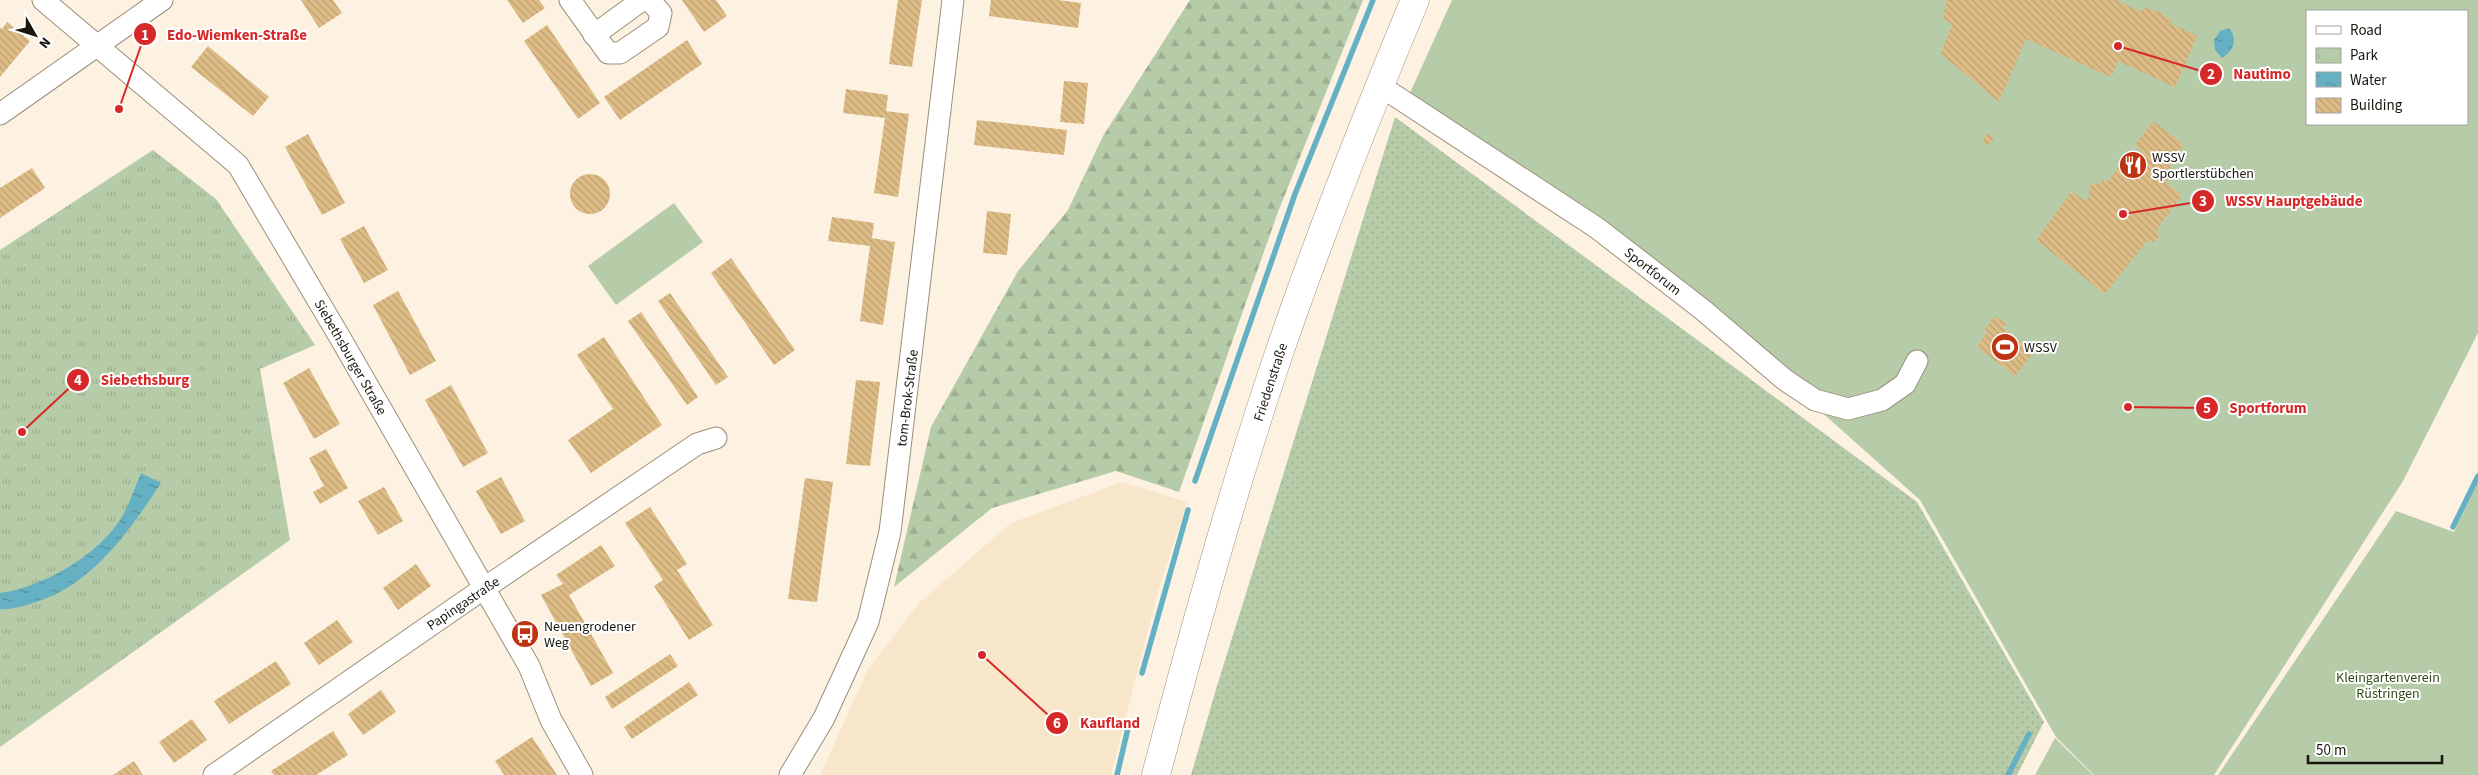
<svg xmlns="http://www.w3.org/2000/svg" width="2478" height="775" font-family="'Source Sans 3',sans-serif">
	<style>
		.built { fill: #f8e6cb }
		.grass { fill: url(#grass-dots) }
		.forest { fill: url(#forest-firs) }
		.park { fill: url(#park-tufts) }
		.garden { fill: #b6cba7; fill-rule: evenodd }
		.water { fill: url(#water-ripples) }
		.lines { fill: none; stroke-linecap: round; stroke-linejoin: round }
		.stream { stroke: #65b1c3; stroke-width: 5.5 }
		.building { fill: url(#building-back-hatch) }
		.minor-casing { stroke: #9b8f7b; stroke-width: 23 }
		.major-casing { stroke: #9b8f7b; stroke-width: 29 }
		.minor { stroke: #fff; stroke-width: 21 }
		.major { stroke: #fff; stroke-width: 28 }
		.labels { text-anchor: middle; stroke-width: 4; stroke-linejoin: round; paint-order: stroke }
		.poi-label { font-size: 14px; fill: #1a160f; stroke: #fff; text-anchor: start }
		.street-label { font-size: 14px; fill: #1a160f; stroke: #fff }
		.park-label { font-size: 14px; fill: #2f4b14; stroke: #fff }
		.leader { fill: none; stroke: #d62828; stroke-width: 2 }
		.callout-dot { fill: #d62828; stroke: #fff; stroke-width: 2 }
		.mark-label { font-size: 15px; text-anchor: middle; font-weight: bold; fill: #fff }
		.callout-label { font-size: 15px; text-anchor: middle; font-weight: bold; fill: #d62828; stroke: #fff; stroke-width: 4; stroke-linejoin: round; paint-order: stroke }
	</style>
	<defs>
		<pattern id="grass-dots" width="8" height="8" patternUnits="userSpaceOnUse" patternTransform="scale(1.25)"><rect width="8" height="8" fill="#b6cba7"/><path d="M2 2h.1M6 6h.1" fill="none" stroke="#9cae8f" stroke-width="1.8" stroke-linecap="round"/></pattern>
		<pattern id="forest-firs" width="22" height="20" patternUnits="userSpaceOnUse" patternTransform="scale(1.25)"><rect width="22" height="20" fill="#b6cba7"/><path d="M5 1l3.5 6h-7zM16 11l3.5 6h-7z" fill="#9cae8f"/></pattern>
		<pattern id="park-tufts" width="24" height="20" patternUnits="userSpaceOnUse" patternTransform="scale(1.25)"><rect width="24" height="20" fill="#b6cba7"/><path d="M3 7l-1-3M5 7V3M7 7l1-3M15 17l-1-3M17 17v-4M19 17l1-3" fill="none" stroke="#9cae8f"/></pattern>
		<pattern id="water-ripples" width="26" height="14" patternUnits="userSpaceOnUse" patternTransform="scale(1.25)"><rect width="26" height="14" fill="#65b1c3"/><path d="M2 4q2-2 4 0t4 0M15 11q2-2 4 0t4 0" fill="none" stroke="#528f9d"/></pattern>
		<pattern id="building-back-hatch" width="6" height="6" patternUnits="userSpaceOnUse" patternTransform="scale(1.25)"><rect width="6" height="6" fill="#ddbc86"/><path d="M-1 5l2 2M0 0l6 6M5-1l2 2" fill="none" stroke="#bda172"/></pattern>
	</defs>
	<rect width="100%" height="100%" fill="#fdf2e2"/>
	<!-- built -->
	<polygon class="built" points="1122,482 1187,502 1158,591 1111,775 820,775 868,669 920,602 1011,523"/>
	<!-- grass -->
	<polygon class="grass" points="1395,117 1917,502 2044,722 2017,775 1191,775 1217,686"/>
	<!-- forest -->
	<polygon class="forest" points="1190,0 1363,0 1278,212 1179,492 1116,471 992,508 894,587 931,427 1018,271 1068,210 1103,136"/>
	<!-- park -->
	<polygon class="park" points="153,150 216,199 315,345 260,369 290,540 0,747 0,250"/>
	<!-- garden -->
	<g class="garden">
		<path d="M1452 0H2478V333L2403 481 2214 775H2094L2056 737 1920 500 1622 234 1410 93ZM2307 11H2467V124H2307Z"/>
		<polygon points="674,203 703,242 616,305 588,266"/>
		<polygon points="2478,482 2478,775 2218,775 2396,511 2454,532"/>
		<polygon points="2055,738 2093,775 2035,775"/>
	</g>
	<!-- water -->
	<g class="water">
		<path d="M2229 28C2238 40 2234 50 2222 58L2215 50 2214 40 2220 31Z"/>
		<path d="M141 473 161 483C128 533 91 587 30 604 20 607 10 610 0 609V593C42 588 102 553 123 515 130 502 135 487 141 473Z"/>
	</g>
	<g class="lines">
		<!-- stream -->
		<g class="stream">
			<polyline points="1195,481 1295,194 1373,0"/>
			<polyline points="2453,527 2478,476"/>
			<polyline points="1142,673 1188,510"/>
			<polyline points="1117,775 1129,724"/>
			<polyline points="2008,775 2029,734"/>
		</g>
	</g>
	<!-- building -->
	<g class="building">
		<polygon points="301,0 333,0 342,13 319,28"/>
		<polygon points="507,0 539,0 545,8 523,23"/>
		<polygon points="682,0 716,0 727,16 704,32"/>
		<polygon points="898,0 922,0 912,67 889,64"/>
		<polygon points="991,0 1058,0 1081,3 1078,28 989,16"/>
		<polygon points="1947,0 2116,0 2141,12 2143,7 2159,12 2172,20 2171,24 2197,36 2175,87 2118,61 2111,77 2026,39 1999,102 1941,54 1952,24 1943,19"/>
		<polygon points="7,22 30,41 0,77 0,27 2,29"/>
		<polygon points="547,25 600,103 578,119 524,41"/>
		<polygon points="687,40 702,64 620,120 604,97"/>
		<polygon points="208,46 269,97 253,116 191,67"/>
		<polygon points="1064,81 1088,83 1084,124 1060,122"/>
		<polygon points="846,89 888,95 886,111 909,114 898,197 874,193 885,118 843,113"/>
		<polygon points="977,120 1067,130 1064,155 974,145"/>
		<polygon points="2153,121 2184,145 2170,165 2172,175 2166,183 2182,195 2157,229 2159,237 2154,242 2147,241 2105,294 2036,240 2072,191 2085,201 2090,196 2088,188 2092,183 2099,184 2103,179 2107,182 2130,153 2136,158 2142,151 2135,145"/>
		<polygon points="1989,133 1994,139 1987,146 1982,140"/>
		<polygon points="308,134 345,203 322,215 285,147"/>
		<polygon points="32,168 45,188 0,218 0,188"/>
		<circle cx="590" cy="194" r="20"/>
		<polygon points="987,211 1011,214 1007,255 983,253"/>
		<polygon points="832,217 874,223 872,238 895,242 883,325 860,321 870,246 828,241"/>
		<polygon points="364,226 388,270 364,283 340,239"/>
		<polygon points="731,258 795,350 774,365 711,273"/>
		<polygon points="398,291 436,361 410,375 373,305"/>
		<polygon points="670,293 728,377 716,385 658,301"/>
		<polygon points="641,312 698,397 687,405 628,321"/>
		<polygon points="1995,316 2006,324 2003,328 2034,352 2015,376 1977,347 1987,332 1984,330"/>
		<polygon points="604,337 662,425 591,473 568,440 613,409 577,355"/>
		<polygon points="309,368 340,424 314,439 283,383"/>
		<polygon points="856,380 880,382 870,466 846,464"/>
		<polygon points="451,385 488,453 463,467 425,400"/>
		<polygon points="326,449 348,488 320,504 313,492 324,486 309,458"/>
		<polygon points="501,477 525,521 501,534 476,491"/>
		<polygon points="805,478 833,482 817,602 788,599"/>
		<polygon points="384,487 403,521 378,535 358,501"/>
		<polygon points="650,507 687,564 677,570 713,625 689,640 654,586 663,580 625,523"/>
		<polygon points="601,545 615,566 569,595 613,673 591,686 541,595 563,584 556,575"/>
		<polygon points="416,564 431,586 398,610 383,588"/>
		<polygon points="337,620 353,642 319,665 304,643"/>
		<polygon points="670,654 678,666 612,709 605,697"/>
		<polygon points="276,661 291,684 229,724 214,701"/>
		<polygon points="689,682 698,695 632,739 624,727"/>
		<polygon points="381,690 396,712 363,735 348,714"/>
		<polygon points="192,719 207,740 174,763 159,742"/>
		<polygon points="333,731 348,755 316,775 274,775 271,771"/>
		<polygon points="532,737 557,775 504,775 495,761"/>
		<polygon points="134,761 143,775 113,775"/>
	</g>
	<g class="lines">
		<defs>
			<g id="minor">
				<polyline points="43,0 238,165 342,341 529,666 551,720 582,775"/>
				<polyline points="570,0 608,53 620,53 658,27 661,13 649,0"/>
				<polyline points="594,35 642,0"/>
				<polyline points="1378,87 1391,93 1597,228 1703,310 1785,380 1815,400 1848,409 1882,400 1905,384 1917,361"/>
				<polyline points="0,114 162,0"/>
				<polyline points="214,775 464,602 697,444 716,438"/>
				<polyline points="790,775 824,718 868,622 890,532 953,0"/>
			</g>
			<path id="major" d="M1156 775C1192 637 1230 499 1275 365 1317 241 1365 120 1415 0"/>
		</defs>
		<!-- minor casing -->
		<use href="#minor" class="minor-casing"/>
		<!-- major casing -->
		<use href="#major" class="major-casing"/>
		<!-- minor -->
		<use href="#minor" class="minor"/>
		<!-- major -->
		<use href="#major" class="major"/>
	</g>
	<!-- icons -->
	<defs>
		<symbol id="restaurant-disc" viewBox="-11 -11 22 22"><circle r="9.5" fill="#be3311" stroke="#fff"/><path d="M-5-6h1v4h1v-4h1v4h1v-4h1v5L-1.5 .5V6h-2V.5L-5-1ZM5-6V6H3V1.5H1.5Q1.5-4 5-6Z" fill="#fff"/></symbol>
		<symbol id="stadium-disc" viewBox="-11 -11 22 22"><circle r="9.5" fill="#be3311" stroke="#fff"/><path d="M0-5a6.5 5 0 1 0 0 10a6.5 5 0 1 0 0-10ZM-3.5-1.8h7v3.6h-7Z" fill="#fff"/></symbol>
		<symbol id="bus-disc" viewBox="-11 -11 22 22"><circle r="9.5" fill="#be3311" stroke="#fff"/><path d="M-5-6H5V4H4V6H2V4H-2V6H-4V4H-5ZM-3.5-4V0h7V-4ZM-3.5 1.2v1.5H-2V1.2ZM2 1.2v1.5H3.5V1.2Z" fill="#fff"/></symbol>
	</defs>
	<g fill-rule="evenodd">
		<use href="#restaurant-disc" x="2117" y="149" width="32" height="32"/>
		<use href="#stadium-disc" x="1989" y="331" width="32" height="32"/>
		<use href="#bus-disc" x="509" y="618" width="32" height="32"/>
	</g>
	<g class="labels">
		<!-- poi labels -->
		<g class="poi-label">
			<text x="2152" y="162">WSSV<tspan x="2152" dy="16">Sportlerstübchen</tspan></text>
			<text x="2024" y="352">WSSV</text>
			<text x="544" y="631">Neuengrodener<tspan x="544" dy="16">Weg</tspan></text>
		</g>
		<!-- street labels -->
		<g class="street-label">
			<text transform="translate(1653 271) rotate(38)" y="5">Sportforum</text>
			<text transform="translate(351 357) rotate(60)" y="5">Siebethsburger Straße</text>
			<text transform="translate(1270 382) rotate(-72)" y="5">Friedenstraße</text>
			<text transform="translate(907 398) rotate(-83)" y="5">tom-Brok-Straße</text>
			<text transform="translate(463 603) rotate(-34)" y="5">Papingastraße</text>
		</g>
		<!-- park labels -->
		<g class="park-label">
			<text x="2388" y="682">Kleingartenverein<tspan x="2388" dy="16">Rüstringen</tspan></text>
		</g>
	</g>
	<!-- callouts -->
	<path class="leader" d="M119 109L145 34M2118 46L2211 74M2123 214L2203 201M22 432L78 380M2128 407L2207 408M982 655L1057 723"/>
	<g class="callout-dot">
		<circle cx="119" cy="109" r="5"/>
		<circle cx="2118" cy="46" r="5"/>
		<circle cx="2123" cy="214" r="5"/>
		<circle cx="22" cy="432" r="5"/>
		<circle cx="2128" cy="407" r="5"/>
		<circle cx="982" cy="655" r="5"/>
		<circle cx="145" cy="34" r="12"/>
		<circle cx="2211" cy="74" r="12"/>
		<circle cx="2203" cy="201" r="12"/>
		<circle cx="78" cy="380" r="12"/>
		<circle cx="2207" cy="408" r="12"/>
		<circle cx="1057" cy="723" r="12"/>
	</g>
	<g class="mark-label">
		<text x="145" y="40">1</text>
		<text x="2211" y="79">2</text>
		<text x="2203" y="206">3</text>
		<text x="78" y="385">4</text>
		<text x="2207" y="413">5</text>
		<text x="1057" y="728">6</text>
	</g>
	<g class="callout-label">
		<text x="237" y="40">Edo-Wiemken-Straße</text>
		<text x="2262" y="79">Nautimo</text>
		<text x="2294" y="206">WSSV Hauptgebäude</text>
		<text x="145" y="385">Siebethsburg</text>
		<text x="2268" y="413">Sportforum</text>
		<text x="1110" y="728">Kaufland</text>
	</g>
	<!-- legend -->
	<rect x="2306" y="10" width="162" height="115" fill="#ffffff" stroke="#a3a29f"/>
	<rect x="2316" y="26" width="25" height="8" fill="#ffffff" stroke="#a3a29f"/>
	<text x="2350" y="35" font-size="15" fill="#1a160f">Road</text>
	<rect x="2316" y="48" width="25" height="15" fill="url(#park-tufts)" stroke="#a3a29f"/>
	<text x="2350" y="60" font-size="15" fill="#1a160f">Park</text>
	<rect x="2316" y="72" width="25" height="15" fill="url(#water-ripples)" stroke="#a3a29f"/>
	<text x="2350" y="85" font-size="15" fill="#1a160f">Water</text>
	<rect x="2316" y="98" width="25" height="15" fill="url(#building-back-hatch)" stroke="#a3a29f"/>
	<text x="2350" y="110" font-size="15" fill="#1a160f">Building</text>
	<!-- north arrow -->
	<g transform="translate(35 35) rotate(129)" stroke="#ffffff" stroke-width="4" paint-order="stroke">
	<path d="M0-4L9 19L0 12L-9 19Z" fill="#1a160f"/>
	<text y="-8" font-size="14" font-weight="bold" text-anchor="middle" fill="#1a160f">N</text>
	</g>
	<!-- scale -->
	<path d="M2308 755v8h134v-8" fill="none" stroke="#1a160f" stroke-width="2.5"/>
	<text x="2316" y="755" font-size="15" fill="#1a160f" stroke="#ffffff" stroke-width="4" paint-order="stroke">50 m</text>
</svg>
